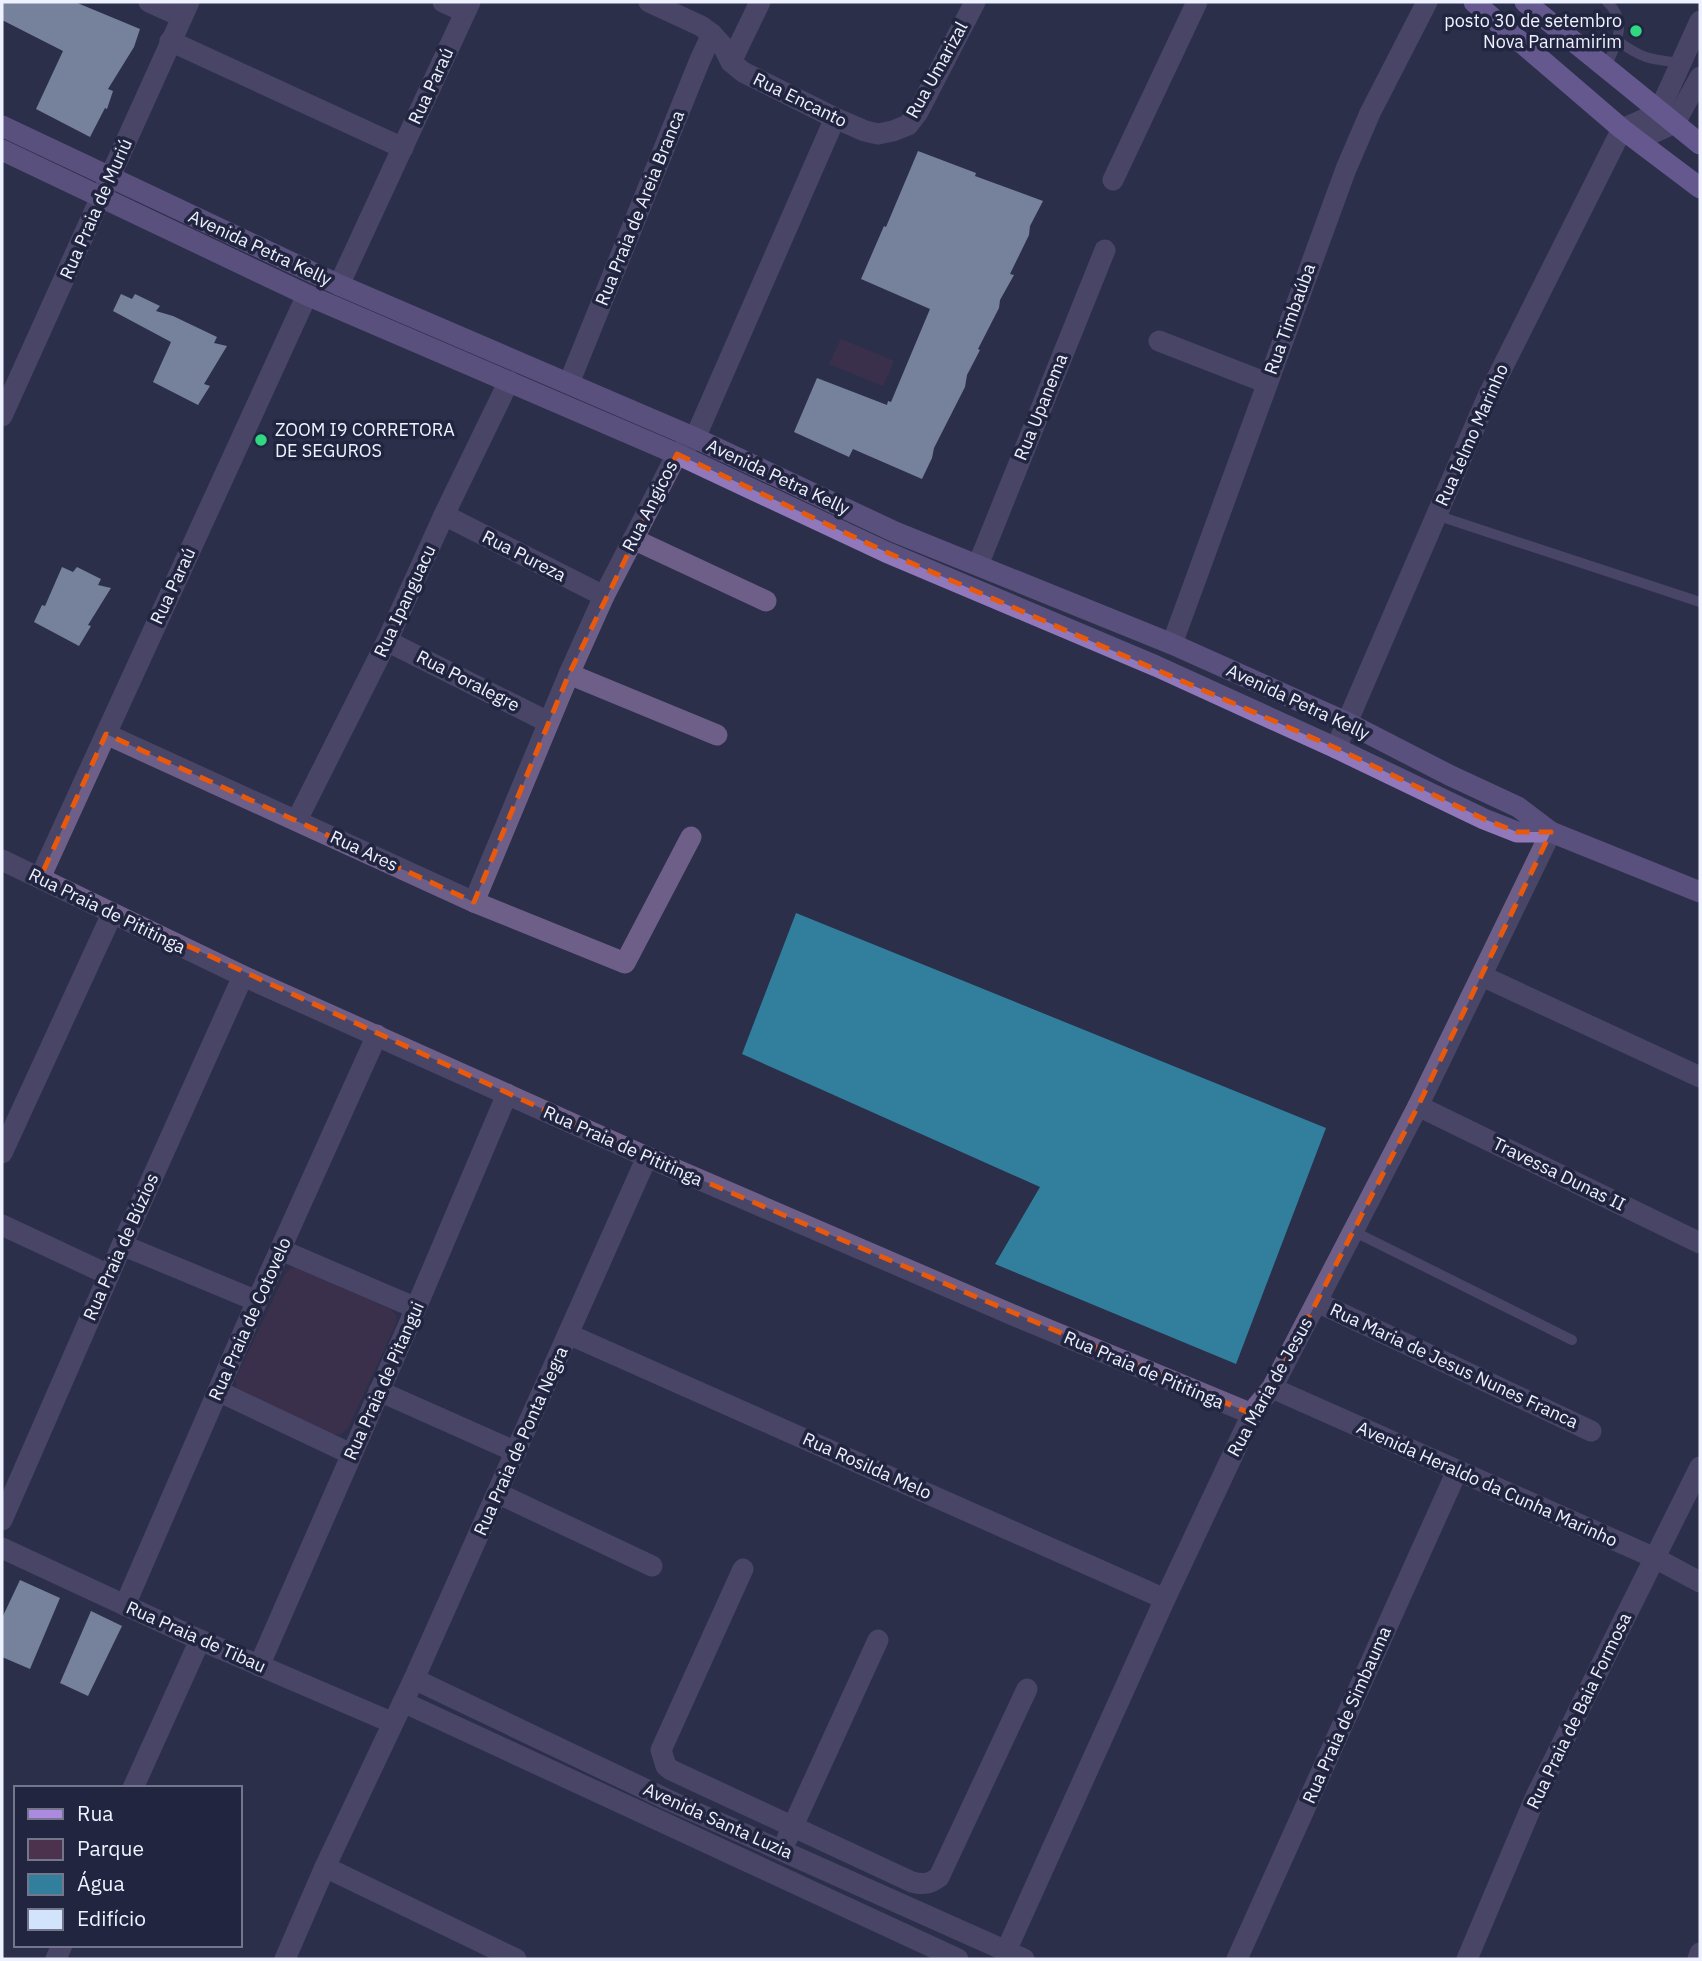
<svg xmlns="http://www.w3.org/2000/svg" width="1702" height="1961" font-family="'IBM Plex Sans',sans-serif">
	<style>
		.green { fill: #4c324d }
		.water { fill: #317e9d }
		.building { fill: #d1e4fc }
		.lines { fill: none; stroke-linecap: round; stroke-linejoin: round }
		.lane { stroke: #6e5f89; stroke-width: 10 }
		.street { stroke: #6e5f89; stroke-width: 21 }
		.secondary { stroke: #9178ba; stroke-width: 21 }
		.primary { stroke: #ab8adf; stroke-width: 21 }
		.marked { fill: none; stroke: #e8590c; stroke-width: 5; stroke-dasharray: 14 9; stroke-linejoin: round }
		.poi-dot { fill: #31d882; stroke: #22253f; stroke-width: 2.5 }
		.labels { text-anchor: middle; stroke-width: 7; stroke-linejoin: round; paint-order: stroke }
		.poi-label { font-size: 18px; fill: #eef1ff; stroke: #22253f; text-anchor: end }
		.street-label { font-size: 18px; fill: #eef1ff; stroke: #22253f }
	</style>
	<rect width="100%" height="100%" fill="#2b2f4a"/>
	<!-- green -->
	<g class="green">
		<polygon points="841,339 894,361 883,386 829,364"/>
		<polygon points="296,1267 390,1309 396,1315 396,1324 348,1428 341,1434 332,1434 239,1391 236,1387 236,1378 285,1274 291,1268"/>
	</g>
	<!-- water -->
	<polygon class="water" points="796,913 1326,1128 1236,1364 995,1264 1040,1187 742,1054"/>
	<!-- building -->
	<g class="building">
		<polygon points="2,2 75,2 140,29 134,47 108,89 113,91 107,109 105,108 90,137 36,109 63,51 2,20"/>
		<polygon points="918,151 976,173 975,176 1043,201 1030,226 1029,235 1010,274 1014,275 1000,300 999,308 978,349 980,350 967,375 965,387 934,448 932,458 922,479 853,449 849,457 794,432 817,378 887,405 888,401 891,402 930,309 861,279 884,226 886,227"/>
		<polygon points="121,294 132,299 135,294 160,306 156,311 173,316 217,337 214,343 227,346 204,384 210,386 198,405 153,382 171,342 113,311"/>
		<polygon points="62,567 73,572 77,567 101,579 98,585 111,588 88,625 91,626 79,646 34,622 42,605 45,606"/>
		<polygon points="20,1580 60,1598 30,1669 2,1657 2,1618"/>
		<polygon points="91,1611 122,1626 88,1696 60,1683"/>
	</g>
	<g class="lines">
		<!-- lane -->
		<g class="lane">
			<path d="M1618 41C1644 60 1651 59 1681 63"/>
			<path d="M1606 67C1616 45 1629 21 1607 2"/>
			<polyline points="1436,515 1700,602"/>
			<polyline points="1353,1231 1572,1340"/>
		</g>
		<!-- street -->
		<g class="street">
			<polyline points="149,2 182,17"/>
			<polyline points="443,2 465,12"/>
			<polyline points="649,2 701,26 712,34 723,46 731,62 743,72 835,118 865,131 878,134 893,131 908,125 918,112 975,2"/>
			<polyline points="170,41 403,148"/>
			<polyline points="731,62 760,2"/>
			<polyline points="1638,140 1675,123 1700,77"/>
			<polyline points="1113,180 1197,2"/>
			<polyline points="339,285 470,2"/>
			<polyline points="1159,341 1267,383"/>
			<polyline points="569,383 700,60 712,34"/>
			<polyline points="2,416 189,2"/>
			<polyline points="444,515 604,596"/>
			<polyline points="633,539 766,601"/>
			<polyline points="978,565 1105,250"/>
			<polyline points="387,641 548,722"/>
			<polyline points="1172,644 1346,169 1370,113 1427,2"/>
			<polyline points="569,674 717,735"/>
			<polyline points="106,734 474,902 625,963 691,837"/>
			<polyline points="1336,748 1488,396 1622,129 1643,120 1660,109 1700,21"/>
			<polyline points="297,820 387,641 444,515 509,381"/>
			<polyline points="2,860 243,976 647,1157 1020,1318 1252,1414"/>
			<polyline points="40,878 307,295"/>
			<polyline points="474,902 569,674 604,596 677,454 695,438 835,118"/>
			<polyline points="1482,976 1700,1077"/>
			<polyline points="1418,1106 1700,1243"/>
			<polyline points="2,1153 112,914"/>
			<polyline points="2,1225 109,1275"/>
			<polyline points="122,1245 257,1301"/>
			<polyline points="281,1250 416,1308"/>
			<polyline points="1317,1302 1591,1431"/>
			<polyline points="568,1334 1165,1599"/>
			<polyline points="1272,1388 1655,1558 1700,1582"/>
			<polyline points="218,1391 351,1454"/>
			<polyline points="379,1391 516,1452"/>
			<polyline points="497,1493 652,1566"/>
			<polyline points="2,1520 122,1245 243,976"/>
			<polyline points="2,1548 200,1640 393,1723"/>
			<path d="M743 1569 661 1750 666 1766 671 1770 912 1882C923 1885 930 1884 939 1877L1027 1689"/>
			<polyline points="125,1605 257,1301 377,1035"/>
			<polyline points="259,1666 416,1308 507,1094"/>
			<polyline points="414,1679 666,1799 1024,1959"/>
			<polyline points="403,1702 958,1959"/>
			<polyline points="133,1788 200,1640"/>
			<polyline points="787,1839 878,1640"/>
			<polyline points="325,1867 516,1959"/>
			<polyline points="1006,1951 1165,1599 1252,1414 1257,1406 1272,1388 1418,1106 1551,832"/>
			<polyline points="56,1959 62,1945"/>
			<polyline points="285,1959 325,1867 414,1679 647,1157"/>
			<polyline points="1237,1959 1457,1471"/>
			<polyline points="1467,1959 1536,1796 1700,1467"/>
			<polyline points="1698,1959 1700,1953"/>
		</g>
		<!-- secondary -->
		<g class="secondary">
			<polyline points="2,126 339,285 695,438 895,532 1172,644 1346,722 1449,775 1518,807 1551,832 1700,892"/>
			<polyline points="2,150 307,295 677,454 886,552 1156,666 1336,748 1484,819 1517,832 1551,832"/>
		</g>
		<!-- primary -->
		<g class="primary">
			<polyline points="1474,2 1622,129 1700,188"/>
			<polyline points="1525,2 1700,144"/>
		</g>
	</g>
	<!-- marked area -->
	<path d="M0 0H1702V1961H0ZM677 454 886 552 1336 748 1484 819 1517 832H1551L1418 1106 1272 1388 1252 1414 647 1157 40 878 106 734 474 902 569 674Z" fill="#2b2f4a" fill-opacity=".55" fill-rule="evenodd"/>
	<path class="marked" d="M677 454 886 552 1336 748 1484 819 1517 832H1551L1418 1106 1272 1388 1252 1414 647 1157 40 878 106 734 474 902 569 674Z"/>
	<!-- markers -->
	<g class="poi-dot">
		<circle cx="1636" cy="31" r="7"/>
		<circle cx="261" cy="440" r="7"/>
	</g>
	<g class="labels">
		<!-- poi labels -->
		<g class="poi-label">
			<text x="1622" y="27">posto 30 de setembro<tspan x="1622" dy="21">Nova Parnamirim</tspan></text>
			<text x="275" y="436" text-anchor="start">ZOOM I9 CORRETORA<tspan x="275" dy="21">DE SEGUROS</tspan></text>
		</g>
		<!-- street labels -->
		<g class="street-label">
			<text transform="translate(937 70) rotate(-61)" y="6">Rua Umarizal</text>
			<text transform="translate(431 86) rotate(-65)" y="6">Rua Paraú</text>
			<text transform="translate(800 100) rotate(26)" y="6">Rua Encanto</text>
			<text transform="translate(640 208) rotate(-68)" y="6">Rua Praia de Areia Branca</text>
			<text transform="translate(96 209) rotate(-66)" y="6">Rua Praia de Muriú</text>
			<text transform="translate(260 248) rotate(25)" y="6">Avenida Petra Kelly</text>
			<text transform="translate(1290 319) rotate(-70)" y="6">Rua Timbaúba</text>
			<text transform="translate(1041 407) rotate(-68)" y="6">Rua Upanema</text>
			<text transform="translate(1472 435) rotate(-66)" y="6">Rua Ielmo Marinho</text>
			<text transform="translate(778 477) rotate(25)" y="6">Avenida Petra Kelly</text>
			<text transform="translate(650 506) rotate(-63)" y="6">Rua Angicos</text>
			<text transform="translate(524 556) rotate(27)" y="6">Rua Pureza</text>
			<text transform="translate(173 586) rotate(-65)" y="6">Rua Paraú</text>
			<text transform="translate(405 601) rotate(-65)" y="6">Rua Ipanguacu</text>
			<text transform="translate(468 681) rotate(27)" y="6">Rua Poralegre</text>
			<text transform="translate(1298 702) rotate(25)" y="6">Avenida Petra Kelly</text>
			<text transform="translate(364 851) rotate(25)" y="6">Rua Ares</text>
			<text transform="translate(107 911) rotate(26)" y="6">Rua Praia de Pititinga</text>
			<text transform="translate(623 1146) rotate(24)" y="6">Rua Praia de Pititinga</text>
			<text transform="translate(1559 1174) rotate(26)" y="6">Travessa Dunas II</text>
			<text transform="translate(121 1247) rotate(-66)" y="6">Rua Praia de Búzios</text>
			<text transform="translate(250 1319) rotate(-66)" y="6">Rua Praia de Cotovelo</text>
			<text transform="translate(1454 1366) rotate(25)" y="6">Rua Maria de Jesus Nunes Franca</text>
			<text transform="translate(1144 1370) rotate(23)" y="6">Rua Praia de Pititinga</text>
			<text transform="translate(384 1381) rotate(-66)" y="6">Rua Praia de Pitangui</text>
			<text transform="translate(1270 1387) rotate(-61)" y="6">Rua Maria de Jesus</text>
			<text transform="translate(521 1441) rotate(-66)" y="6">Rua Praia de Ponta Negra</text>
			<text transform="translate(867 1466) rotate(24)" y="6">Rua Rosilda Melo</text>
			<text transform="translate(1487 1484) rotate(24)" y="6">Avenida Heraldo da Cunha Marinho</text>
			<text transform="translate(196 1637) rotate(24)" y="6">Rua Praia de Tibau</text>
			<text transform="translate(1579 1711) rotate(-64)" y="6">Rua Praia de Baia Formosa</text>
			<text transform="translate(1347 1715) rotate(-66)" y="6">Rua Praia de Simbauma</text>
			<text transform="translate(718 1821) rotate(24)" y="6">Avenida Santa Luzia</text>
		</g>
	</g>
	<!-- border -->
	<rect width="1702" height="1961" fill="none" stroke="#eef1ff" stroke-width="7"/>
	<!-- legend -->
	<rect x="14" y="1786" width="228" height="161" fill="#22253f" stroke="#74778c" stroke-width="2"/>
	<rect x="28" y="1809" width="35" height="10" fill="#ab8adf" stroke="#74778c" stroke-width="2"/>
	<text x="77" y="1821" font-size="21" fill="#eef1ff">Rua</text>
	<rect x="28" y="1839" width="35" height="21" fill="#4c324d" stroke="#74778c" stroke-width="2"/>
	<text x="77" y="1856" font-size="21" fill="#eef1ff">Parque</text>
	<rect x="28" y="1874" width="35" height="21" fill="#317e9d" stroke="#74778c" stroke-width="2"/>
	<text x="77" y="1891" font-size="21" fill="#eef1ff">Água</text>
	<rect x="28" y="1909" width="35" height="21" fill="#d1e4fc" stroke="#74778c" stroke-width="2"/>
	<text x="77" y="1926" font-size="21" fill="#eef1ff">Edifício</text>
</svg>
